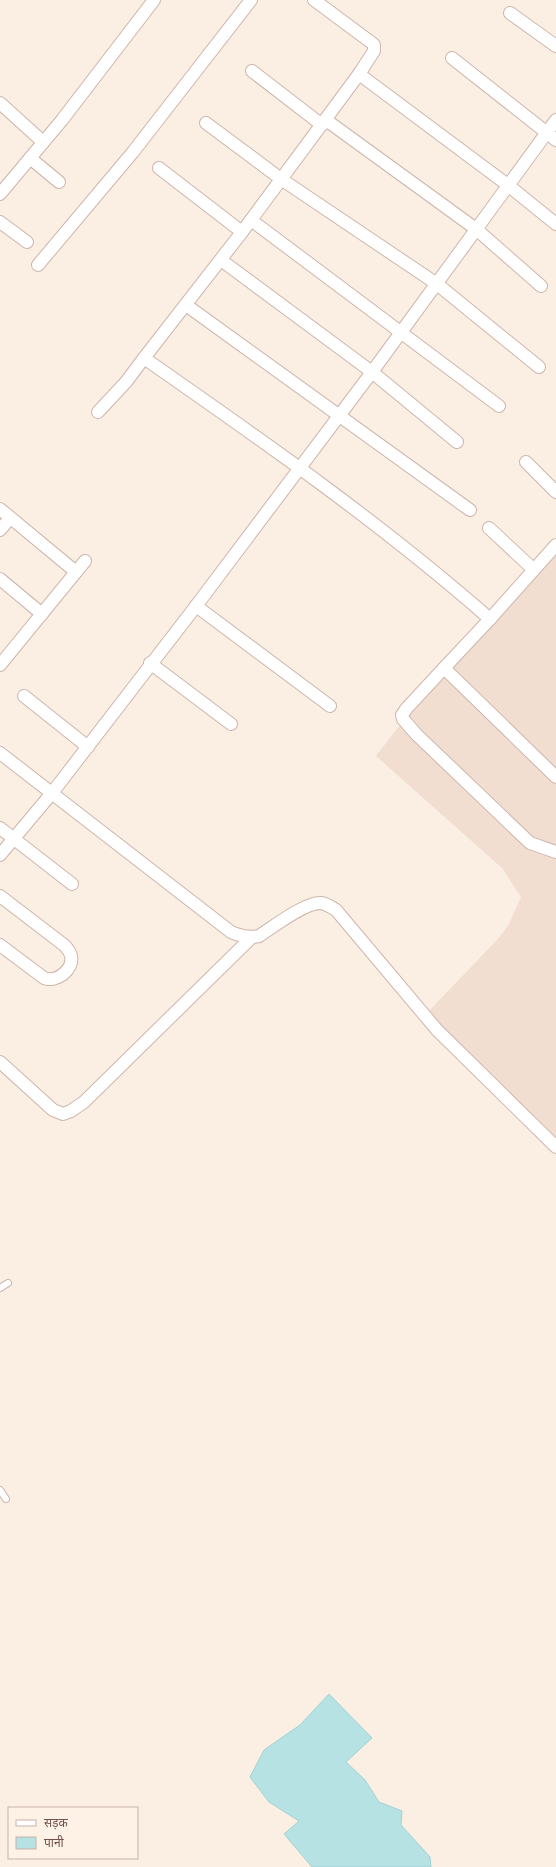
<svg xmlns="http://www.w3.org/2000/svg" width="556" height="1867" font-family="'PT Sans','Noto Sans Devanagari',sans-serif">
	<style>
		.residential { fill: #f2ded0 }
		.water { fill: #b7e2e3; stroke: #9ed3d4 }
		.lines { fill: none; stroke-linecap: round; stroke-linejoin: round }
		.service-casing { stroke: #cdb6ac; stroke-width: 8 }
		.minor-casing { stroke: #cdb6ac; stroke-width: 14 }
		.service { stroke: #fff; stroke-width: 6 }
		.minor { stroke: #fff; stroke-width: 12 }
	</style>
	<rect width="100%" height="100%" fill="#fbeee2"/>
	<!-- residential -->
	<polygon class="residential" points="556,545 556,1147 425,1015 497,940 508,926 521,897 502,868 376,756 444,668"/>
	<!-- water -->
	<polygon class="water" points="329,1694 372,1738 346,1762 365,1780 379,1802 402,1811 401,1825 430,1857 431,1867 312,1867 284,1834 299,1821 269,1802 250,1777 264,1750 300,1725"/>
	<g class="lines">
		<defs>
			<g id="service">
				<polyline points="0,1288 8,1283"/>
				<polyline points="0,1490 6,1499"/>
			</g>
			<g id="minor">
				<polyline points="510,13 556,46"/>
				<polyline points="452,58 556,140"/>
				<polyline points="252,71 322,125"/>
				<polyline points="359,74 509,186 556,224"/>
				<polyline points="0,103 43,142"/>
				<polyline points="326,120 476,229 541,286"/>
				<polyline points="206,123 281,179 437,284 539,367"/>
				<polyline points="30,158 59,182"/>
				<polyline points="159,168 242,232"/>
				<polyline points="0,194 62,120 154,0"/>
				<polyline points="251,220 499,406"/>
				<polyline points="0,222 27,242"/>
				<polyline points="221,260 372,372 457,442"/>
				<polyline points="38,265 133,152 251,0"/>
				<polyline points="186,305 470,510"/>
				<path d="M144 358C263 441 382 524 490 619"/>
				<polyline points="98,412 126,382 144,358 242,232 359,74 374,51 374,45 372,43 314,0"/>
				<polyline points="526,462 556,492"/>
				<polyline points="0,509 76,572"/>
				<polyline points="489,528 533,569"/>
				<polyline points="0,530 10,518"/>
				<polyline points="556,545 490,619 444,668 556,777"/>
				<polyline points="0,579 42,614"/>
				<polyline points="196,606 330,706"/>
				<polyline points="150,663 231,724"/>
				<polyline points="0,665 85,561"/>
				<polyline points="444,668 406,709 402,715 403,719 416,734 530,843 556,852"/>
				<polyline points="24,696 88,747"/>
				<path d="M0 753 231 932C241 936 248 938 259 936 273 927 305 902 321 903 327 904 331 907 336 910L437 1030 556 1147"/>
				<polyline points="0,828 72,884"/>
				<polyline points="0,855 52,793 196,606 372,372 556,120"/>
				<path d="M0 896 64 945C67 948 70 951 71 956 74 970 56 983 44 978L0 945"/>
				<polyline points="0,1062 53,1110 63,1114 71,1111 84,1102 251,938"/>
			</g>
		</defs>
		<!-- service casing -->
		<use href="#service" class="service-casing"/>
		<!-- minor casing -->
		<use href="#minor" class="minor-casing"/>
		<!-- service -->
		<use href="#service" class="service"/>
		<!-- minor -->
		<use href="#minor" class="minor"/>
	</g>
	<!-- legend -->
	<rect x="8" y="1807" width="130" height="52" fill="#fef2e7" stroke="#c6b2a8"/>
	<rect x="16" y="1820" width="20" height="6" fill="#ffffff" stroke="#c6b2a8"/>
	<text x="44" y="1827" font-size="12" fill="#71524a">सड़क</text>
	<rect x="16" y="1837" width="20" height="12" fill="#b7e2e3" stroke="#c6b2a8"/>
	<text x="44" y="1847" font-size="12" fill="#71524a">पानी</text>
</svg>
